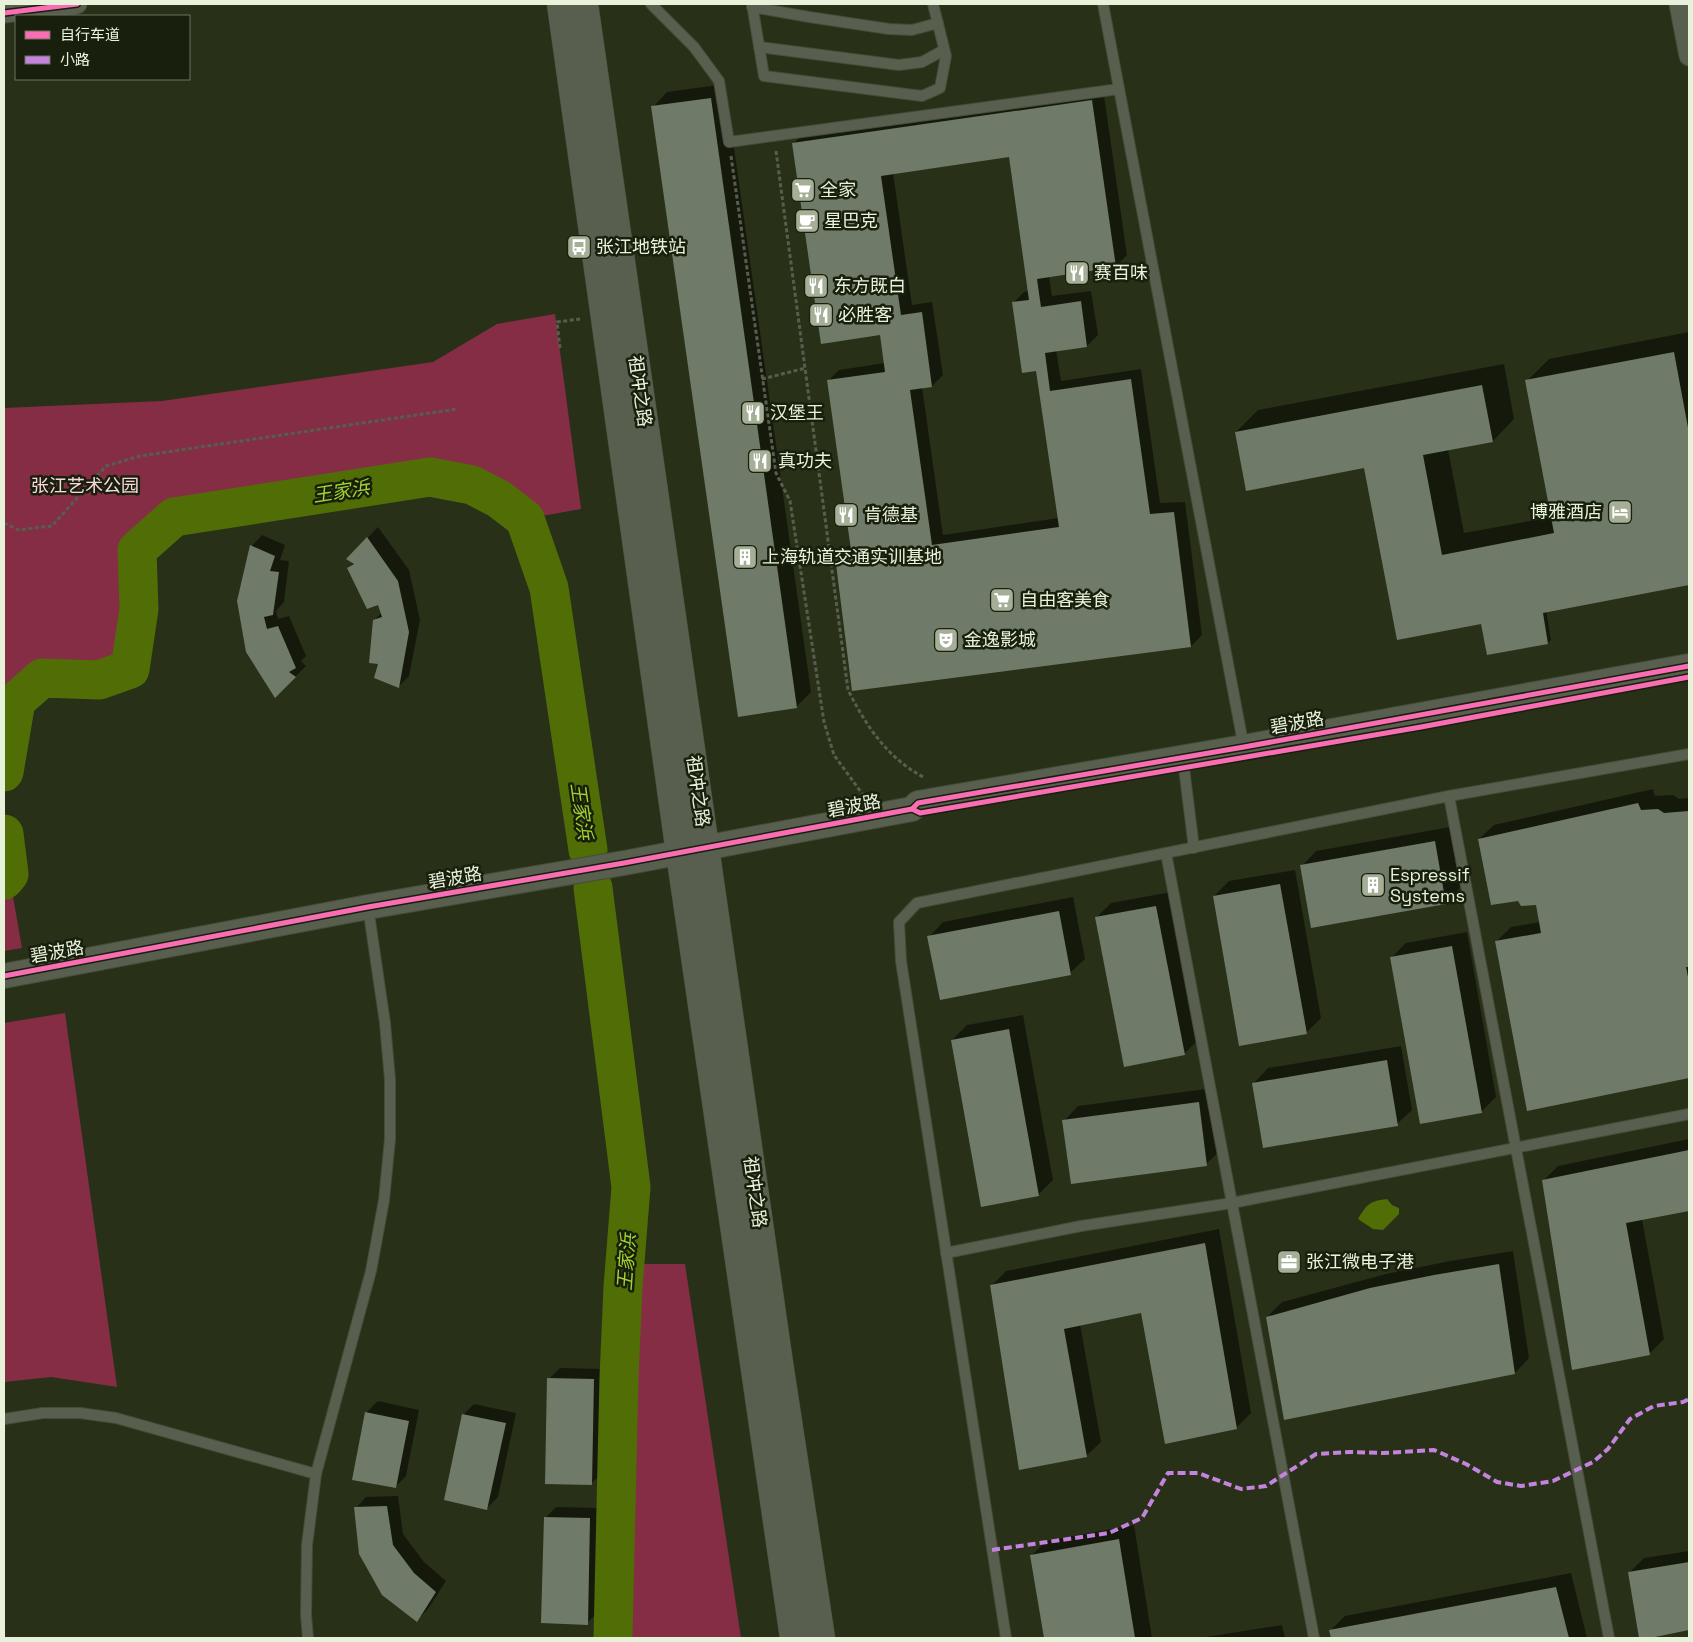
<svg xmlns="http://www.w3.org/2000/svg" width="1693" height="1642" font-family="'Space Grotesk','Noto Sans SC',sans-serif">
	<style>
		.green { fill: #852d45 }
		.water { fill: #516d06 }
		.shadow { fill: #0007; fill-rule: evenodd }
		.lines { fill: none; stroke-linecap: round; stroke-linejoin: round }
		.river { stroke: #516d06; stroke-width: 39 }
		.building { fill: #6f7a68; fill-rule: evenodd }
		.service-casing { stroke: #454c39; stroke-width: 12 }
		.minor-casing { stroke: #454c39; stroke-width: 21 }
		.tertiary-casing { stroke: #454c39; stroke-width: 26 }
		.secondary-casing { stroke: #454c39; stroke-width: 29 }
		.path { stroke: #585e4e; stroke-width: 3; stroke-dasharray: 4 2.5; stroke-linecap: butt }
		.service { stroke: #585f4e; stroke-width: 10 }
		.minor { stroke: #585f4e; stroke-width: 19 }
		.tertiary { stroke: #585f4e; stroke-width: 24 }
		.secondary { stroke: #585f4e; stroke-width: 28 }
		.quiet { stroke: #c483df; stroke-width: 4; stroke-dasharray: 8 4; stroke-linecap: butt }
		.cycleway-casing { stroke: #181f0d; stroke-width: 8 }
		.cycleway { stroke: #f96db3; stroke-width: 5 }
		.labels { text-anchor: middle; stroke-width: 5; stroke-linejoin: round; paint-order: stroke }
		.poi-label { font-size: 18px; fill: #e8f2da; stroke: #181f0d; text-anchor: start }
		.street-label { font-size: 18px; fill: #e8f2da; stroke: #181f0d }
		.park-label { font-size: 18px; fill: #f8d7dd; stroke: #181f0d }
		.water-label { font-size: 19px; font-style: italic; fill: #a3d42f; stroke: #181f0d }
	</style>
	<rect width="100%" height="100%" fill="#283018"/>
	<!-- green -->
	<g class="green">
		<polygon points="555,314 581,509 525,519 499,499 472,485 430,477 174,517 137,550 139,609 130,669 99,680 42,678 16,702 4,772 4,408 162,401 433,362 497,324"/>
		<polygon points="4,834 9,874 22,948 4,951"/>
		<polygon points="65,1013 117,1387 51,1377 4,1382 4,1023"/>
		<polygon points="612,1264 685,1264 741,1638 600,1638"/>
	</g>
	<!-- water -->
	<path class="water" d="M1387 1199 1392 1205 1399 1208V1214L1383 1230 1373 1229 1358 1219C1367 1204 1370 1201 1387 1199Z"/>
	<!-- shadow -->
	<g class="shadow">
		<polygon points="725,84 811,692 796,707 653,107 667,92"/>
		<path d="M1103 89 1127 255 1116 266 1049 276 1052 296 1091 291 1098 335 1087 346 1056 350 1061 381 1141 369 1160 503 1185 502 1202 635 1191 646 836 557 847 546H852L828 381 839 370 885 363 881 334 793 144 804 133ZM1010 156 1029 291 1024 292 1013 303 1038 369 1059 518 943 535 922 387 932 386 943 375 932 302 912 305 893 173Z"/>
		<polygon points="1689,332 1689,583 1546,610 1551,640 1548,643 1488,654 1483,622 1365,466 1236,432 1258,410 1504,364 1514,419 1493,441 1448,449 1464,533 1552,517 1527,381 1549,359"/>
		<polygon points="378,527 409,570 420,620 409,676 398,687 379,663 374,621 382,612 379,604 348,568 354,562 348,558"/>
		<polygon points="262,535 285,545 280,560 289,561 284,602 276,611 278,619 289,616 306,656 301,661 306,666 276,696 239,601 252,546"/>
		<polygon points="1653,789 1655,796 1673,795 1679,799 1689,798 1689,1076 1528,1110 1496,942 1511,927 1540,922 1537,904 1479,839 1494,825"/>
		<polygon points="1450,827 1460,888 1446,903 1302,866 1316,851"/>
		<polygon points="1295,870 1321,1018 1306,1033 1214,896 1229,881"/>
		<polygon points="1171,892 1199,1039 1184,1054 1096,918 1111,903"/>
		<polygon points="1073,897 1085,959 1070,973 929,937 943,922"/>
		<polygon points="1467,932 1496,1097 1481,1112 1392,957 1406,943"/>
		<polygon points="1023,1015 1053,1180 1038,1195 952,1040 967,1025"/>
		<polygon points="1401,1046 1412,1110 1397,1124 1254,1083 1268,1068"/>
		<polygon points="1213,1088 1221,1150 1206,1164 1064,1121 1078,1106"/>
		<polygon points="1689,1139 1689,1210 1642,1219 1664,1339 1650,1353 1543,1181 1558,1166"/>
		<polygon points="1219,1229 1251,1413 1236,1428 1142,1311 1080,1324 1101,1442 1086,1456 992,1285 1006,1271"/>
		<polygon points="1513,1251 1529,1358 1515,1373 1267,1317 1282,1302 1386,1274 1450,1261"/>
		<polygon points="560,1368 604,1369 602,1473 591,1484 549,1379"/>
		<polygon points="378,1401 419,1410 406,1476 395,1487 353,1479 367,1412"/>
		<polygon points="474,1404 516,1413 498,1497 487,1508 463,1415"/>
		<polygon points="398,1496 403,1534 424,1562 446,1581 428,1609 417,1620 356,1508 366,1497"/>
		<polygon points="556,1507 600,1508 598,1612 587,1623 545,1518"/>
		<polygon points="1134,1525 1152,1638 1046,1638 1031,1556 1046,1541"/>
		<polygon points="1689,1551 1689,1629 1640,1638 1629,1573 1644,1558"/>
		<polygon points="1571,1573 1587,1638 1332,1638 1331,1630 1345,1616"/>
		<polygon points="1282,1625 1285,1638 1200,1638"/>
	</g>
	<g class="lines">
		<!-- river -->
		<g class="river">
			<polyline points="4,772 16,701 42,678 99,680 130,669 139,609 137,550 174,517 430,477 472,485 499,499 525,519 549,588 588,850"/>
			<polyline points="4,834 9,874 4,880"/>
			<polyline points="593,888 631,1187 623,1287 619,1377 613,1638"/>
		</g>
	</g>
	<!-- building -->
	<g class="building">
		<polygon points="711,98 797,708 738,717 651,106"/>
		<path d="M1092 100 1116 267 1037 279 1041 307 1081 301 1087 347 1045 353 1050 391 1131 379 1150 514 1174 512 1191 647 852 691 835 556 852 557 827 380 885 372 880 335 821 344 792 143ZM1009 157 1029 300 1012 302 1022 373 1036 371 1059 527 932 545 910 390 932 387 922 312 901 315 881 176Z"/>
		<polygon points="1674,352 1689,433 1689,585 1543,613 1548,644 1487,655 1481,624 1397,640 1364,468 1246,491 1235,432 1482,385 1493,442 1423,455 1442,555 1554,533 1525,380"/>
		<polygon points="367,537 398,581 409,632 399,688 374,678 378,664 369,663 373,620 382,617 378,605 367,609 347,568 354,564 346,559"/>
		<polygon points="250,545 275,556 270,571 279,572 273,615 264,617 267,629 278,626 296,668 289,672 296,677 275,698 246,652 237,601"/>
		<polygon points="1638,803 1641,810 1658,809 1664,813 1689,811 1689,967 1686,967 1689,982 1689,1078 1527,1111 1495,941 1541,933 1536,905 1521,906 1518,901 1491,905 1478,839"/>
		<polygon points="1435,841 1446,904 1311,928 1300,865"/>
		<polygon points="1280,884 1307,1034 1239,1046 1213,896"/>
		<polygon points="1156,906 1185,1055 1124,1067 1095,917"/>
		<polygon points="1059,911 1071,975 940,1000 927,936"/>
		<polygon points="1452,946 1482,1113 1420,1124 1390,957"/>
		<polygon points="1009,1029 1039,1196 981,1207 951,1040"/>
		<polygon points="1387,1060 1398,1126 1263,1148 1252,1083"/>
		<polygon points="1199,1102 1207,1166 1071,1184 1062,1120"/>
		<polygon points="1689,1150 1689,1211 1626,1223 1650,1355 1572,1370 1542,1180"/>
		<polygon points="1205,1243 1237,1429 1165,1444 1141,1313 1064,1329 1087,1457 1019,1470 990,1285"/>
		<polygon points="1499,1264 1515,1374 1284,1420 1266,1317 1370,1288 1434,1275"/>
		<polygon points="547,1378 594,1379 592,1485 545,1484"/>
		<polygon points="365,1412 409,1421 396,1488 352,1480"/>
		<polygon points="462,1414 506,1423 487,1510 444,1500"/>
		<polygon points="387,1506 393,1545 414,1573 436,1592 417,1622 382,1595 359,1554 354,1507"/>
		<polygon points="544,1517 590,1518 588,1625 541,1623"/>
		<polygon points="1119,1539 1135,1638 1044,1638 1030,1555"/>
		<polygon points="1689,1562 1689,1630 1650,1638 1639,1638 1628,1572"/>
		<polygon points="1556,1587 1569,1638 1331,1638 1329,1630"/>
	</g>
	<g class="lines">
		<defs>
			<g id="service">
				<polyline points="651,4 694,47 719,81 729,142 1119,89"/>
				<polyline points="752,4 764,76 922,96 940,88 946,56 933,4"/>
				<polyline points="1103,4 1244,748"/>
				<polyline points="752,7 809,17 889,29 912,30 938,23"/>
				<polyline points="759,47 899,65 922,62 944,50"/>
				<polyline points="1184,768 1194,848"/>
				<polyline points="1449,796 1609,1638"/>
				<polyline points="1166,853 1314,1638"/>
				<polyline points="946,1253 1081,1226 1232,1203 1689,1114"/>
				<polyline points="4,1419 43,1413 80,1413 116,1418 316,1474"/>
				<polyline points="308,1638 306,1615 307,1545 316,1474 371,1271 384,1200 390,1139 390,1080 385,1023 368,907"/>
				<polyline points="1006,1638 901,961 899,922 917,903 1449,796 1689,754"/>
			</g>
			<g id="minor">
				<polyline points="1679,4 1689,56"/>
				<polyline points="4,13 77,4"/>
			</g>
			<polyline id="tertiary" points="4,976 368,907 624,863 912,809 918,803 1244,747 1689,666"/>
			<g id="secondary">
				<polyline points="561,4 680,853 794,1638"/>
				<polyline points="584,4 779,1363 821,1638"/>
			</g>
		</defs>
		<!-- service casing -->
		<use href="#service" class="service-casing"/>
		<!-- minor casing -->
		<use href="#minor" class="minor-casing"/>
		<!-- tertiary casing -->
		<use href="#tertiary" class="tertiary-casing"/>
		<!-- secondary casing -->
		<use href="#secondary" class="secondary-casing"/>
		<!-- path -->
		<g class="path">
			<path d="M776 151 848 690C867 727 887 758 925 778"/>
			<polyline points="731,156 776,473 790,501 824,722 834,755 863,795"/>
			<polyline points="560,348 557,322 580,319"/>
			<polyline points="762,379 806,368"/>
			<polyline points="4,523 19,530 52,526 106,466 140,456 457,409"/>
		</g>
		<!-- service -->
		<use href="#service" class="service"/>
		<!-- minor -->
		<use href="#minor" class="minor"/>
		<!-- tertiary -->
		<use href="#tertiary" class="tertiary"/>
		<!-- secondary -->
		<use href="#secondary" class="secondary"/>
		<!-- quiet -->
		<polyline class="quiet" points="992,1550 1109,1533 1142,1518 1168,1473 1198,1473 1241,1489 1266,1486 1316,1454 1350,1452 1383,1453 1434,1450 1466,1464 1497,1482 1521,1486 1553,1481 1593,1462 1608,1449 1630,1419 1654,1406 1683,1402 1689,1399"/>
		<defs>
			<g id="cycleway">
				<polyline points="4,13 77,4"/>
				<polyline points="912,809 920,813 1421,727 1689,677"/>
				<polyline points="4,976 368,907 624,863 912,809 918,803 1244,747 1689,666"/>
			</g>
		</defs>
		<!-- cycleway casing -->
		<use href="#cycleway" class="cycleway-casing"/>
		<!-- cycleway -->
		<use href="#cycleway" class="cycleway"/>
	</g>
	<!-- icons -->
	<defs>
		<symbol id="supermarket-square" viewBox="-11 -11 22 22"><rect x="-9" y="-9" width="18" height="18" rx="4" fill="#a5ae96" stroke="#181f0d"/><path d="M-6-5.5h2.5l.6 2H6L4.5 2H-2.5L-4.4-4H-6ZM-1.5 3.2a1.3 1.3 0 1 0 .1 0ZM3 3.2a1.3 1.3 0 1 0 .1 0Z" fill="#fff"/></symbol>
		<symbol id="cafe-square" viewBox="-11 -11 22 22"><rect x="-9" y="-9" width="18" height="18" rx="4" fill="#a5ae96" stroke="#181f0d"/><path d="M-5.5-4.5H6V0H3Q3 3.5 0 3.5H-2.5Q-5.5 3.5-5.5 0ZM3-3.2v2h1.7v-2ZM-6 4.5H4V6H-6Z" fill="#fff"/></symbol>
		<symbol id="bus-square" viewBox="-11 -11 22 22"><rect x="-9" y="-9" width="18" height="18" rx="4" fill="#a5ae96" stroke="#181f0d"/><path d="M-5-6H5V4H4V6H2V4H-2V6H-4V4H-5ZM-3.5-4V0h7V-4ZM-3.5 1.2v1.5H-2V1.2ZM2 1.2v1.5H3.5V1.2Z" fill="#fff"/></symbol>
		<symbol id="restaurant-square" viewBox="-11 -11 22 22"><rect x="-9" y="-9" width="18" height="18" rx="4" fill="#a5ae96" stroke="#181f0d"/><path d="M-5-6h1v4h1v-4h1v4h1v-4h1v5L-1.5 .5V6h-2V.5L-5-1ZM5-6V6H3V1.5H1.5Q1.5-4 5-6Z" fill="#fff"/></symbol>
		<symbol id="hotel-square" viewBox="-11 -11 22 22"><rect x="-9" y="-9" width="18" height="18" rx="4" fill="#a5ae96" stroke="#181f0d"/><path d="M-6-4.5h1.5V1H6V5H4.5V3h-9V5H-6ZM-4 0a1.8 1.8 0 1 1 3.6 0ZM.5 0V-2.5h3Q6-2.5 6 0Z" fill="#fff"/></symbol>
		<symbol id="building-square" viewBox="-11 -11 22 22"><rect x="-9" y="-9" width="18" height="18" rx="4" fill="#a5ae96" stroke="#181f0d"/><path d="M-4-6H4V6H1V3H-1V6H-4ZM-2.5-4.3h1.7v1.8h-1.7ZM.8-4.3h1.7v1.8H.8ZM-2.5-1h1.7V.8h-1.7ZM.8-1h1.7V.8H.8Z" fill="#fff"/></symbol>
		<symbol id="theatre-square" viewBox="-11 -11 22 22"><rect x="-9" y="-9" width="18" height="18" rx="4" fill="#a5ae96" stroke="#181f0d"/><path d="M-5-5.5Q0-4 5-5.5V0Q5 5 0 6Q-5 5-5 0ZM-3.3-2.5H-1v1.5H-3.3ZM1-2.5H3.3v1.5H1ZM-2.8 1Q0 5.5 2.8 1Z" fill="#fff"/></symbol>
		<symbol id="office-square" viewBox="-11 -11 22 22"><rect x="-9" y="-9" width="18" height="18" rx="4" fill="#a5ae96" stroke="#181f0d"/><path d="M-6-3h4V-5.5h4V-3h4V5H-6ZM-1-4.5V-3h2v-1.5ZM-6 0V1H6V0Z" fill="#fff"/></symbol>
	</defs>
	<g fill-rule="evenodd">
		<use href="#supermarket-square" x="789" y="176" width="28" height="28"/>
		<use href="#cafe-square" x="793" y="207" width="28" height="28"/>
		<use href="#bus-square" x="565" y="233" width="28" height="28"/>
		<use href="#restaurant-square" x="1063" y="259" width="28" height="28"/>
		<use href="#restaurant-square" x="802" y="272" width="28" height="28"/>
		<use href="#restaurant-square" x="807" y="301" width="28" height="28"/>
		<use href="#restaurant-square" x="739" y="399" width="28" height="28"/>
		<use href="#restaurant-square" x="746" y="447" width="28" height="28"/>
		<use href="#hotel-square" x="1606" y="498" width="28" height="28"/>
		<use href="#restaurant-square" x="832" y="501" width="28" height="28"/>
		<use href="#building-square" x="731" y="543" width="28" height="28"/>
		<use href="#supermarket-square" x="988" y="586" width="28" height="28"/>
		<use href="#theatre-square" x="932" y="626" width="28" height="28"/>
		<use href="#building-square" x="1359" y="871" width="28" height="28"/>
		<use href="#office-square" x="1275" y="1248" width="28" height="28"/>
	</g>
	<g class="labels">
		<!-- poi labels -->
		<g class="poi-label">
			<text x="820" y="196">全家</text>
			<text x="824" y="227">星巴克</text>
			<text x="596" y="253">张江地铁站</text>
			<text x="1094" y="279">赛百味</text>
			<text x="834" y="292">东方既白</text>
			<text x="838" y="321">必胜客</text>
			<text x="770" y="419">汉堡王</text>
			<text x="778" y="467">真功夫</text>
			<text x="1602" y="518" text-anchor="end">博雅酒店</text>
			<text x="864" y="521">肯德基</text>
			<text x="762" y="563">上海轨道交通实训基地</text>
			<text x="1020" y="606">自由客美食</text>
			<text x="964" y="646">金逸影城</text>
			<text x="1390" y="881">Espressif<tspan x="1390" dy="21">Systems</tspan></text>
			<text x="1306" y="1268">张江微电子港</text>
		</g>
		<!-- street labels -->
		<g class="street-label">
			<text transform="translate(640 391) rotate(82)" y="6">祖冲之路</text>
			<text transform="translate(1297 723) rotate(-10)" y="6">碧波路</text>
			<text transform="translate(698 791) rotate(82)" y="6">祖冲之路</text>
			<text transform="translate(854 806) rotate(-11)" y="6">碧波路</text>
			<text transform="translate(455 878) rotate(-10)" y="6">碧波路</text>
			<text transform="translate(57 952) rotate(-10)" y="6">碧波路</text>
			<text transform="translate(755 1192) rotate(82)" y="6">祖冲之路</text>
		</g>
		<!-- park labels -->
		<g class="park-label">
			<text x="85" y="492">张江艺术公园</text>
		</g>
		<!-- water labels -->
		<g class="water-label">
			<text transform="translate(341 491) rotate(-9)" y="7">王家浜</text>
			<text transform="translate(582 811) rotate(82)" y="7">王家浜</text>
			<text transform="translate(626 1262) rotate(-86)" y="7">王家浜</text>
		</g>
	</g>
	<!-- border -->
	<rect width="1693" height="1642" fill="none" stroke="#e8f2da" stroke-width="10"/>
	<!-- legend -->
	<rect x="15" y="15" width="175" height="65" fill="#181f0d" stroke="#6b735f"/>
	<rect x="25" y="31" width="25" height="8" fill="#f96db3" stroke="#6b735f"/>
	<text x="60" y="40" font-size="15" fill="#e8f2da">自行车道</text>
	<rect x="25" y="56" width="25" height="8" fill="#c483df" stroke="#6b735f"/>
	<text x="60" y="65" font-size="15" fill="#e8f2da">小路</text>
</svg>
